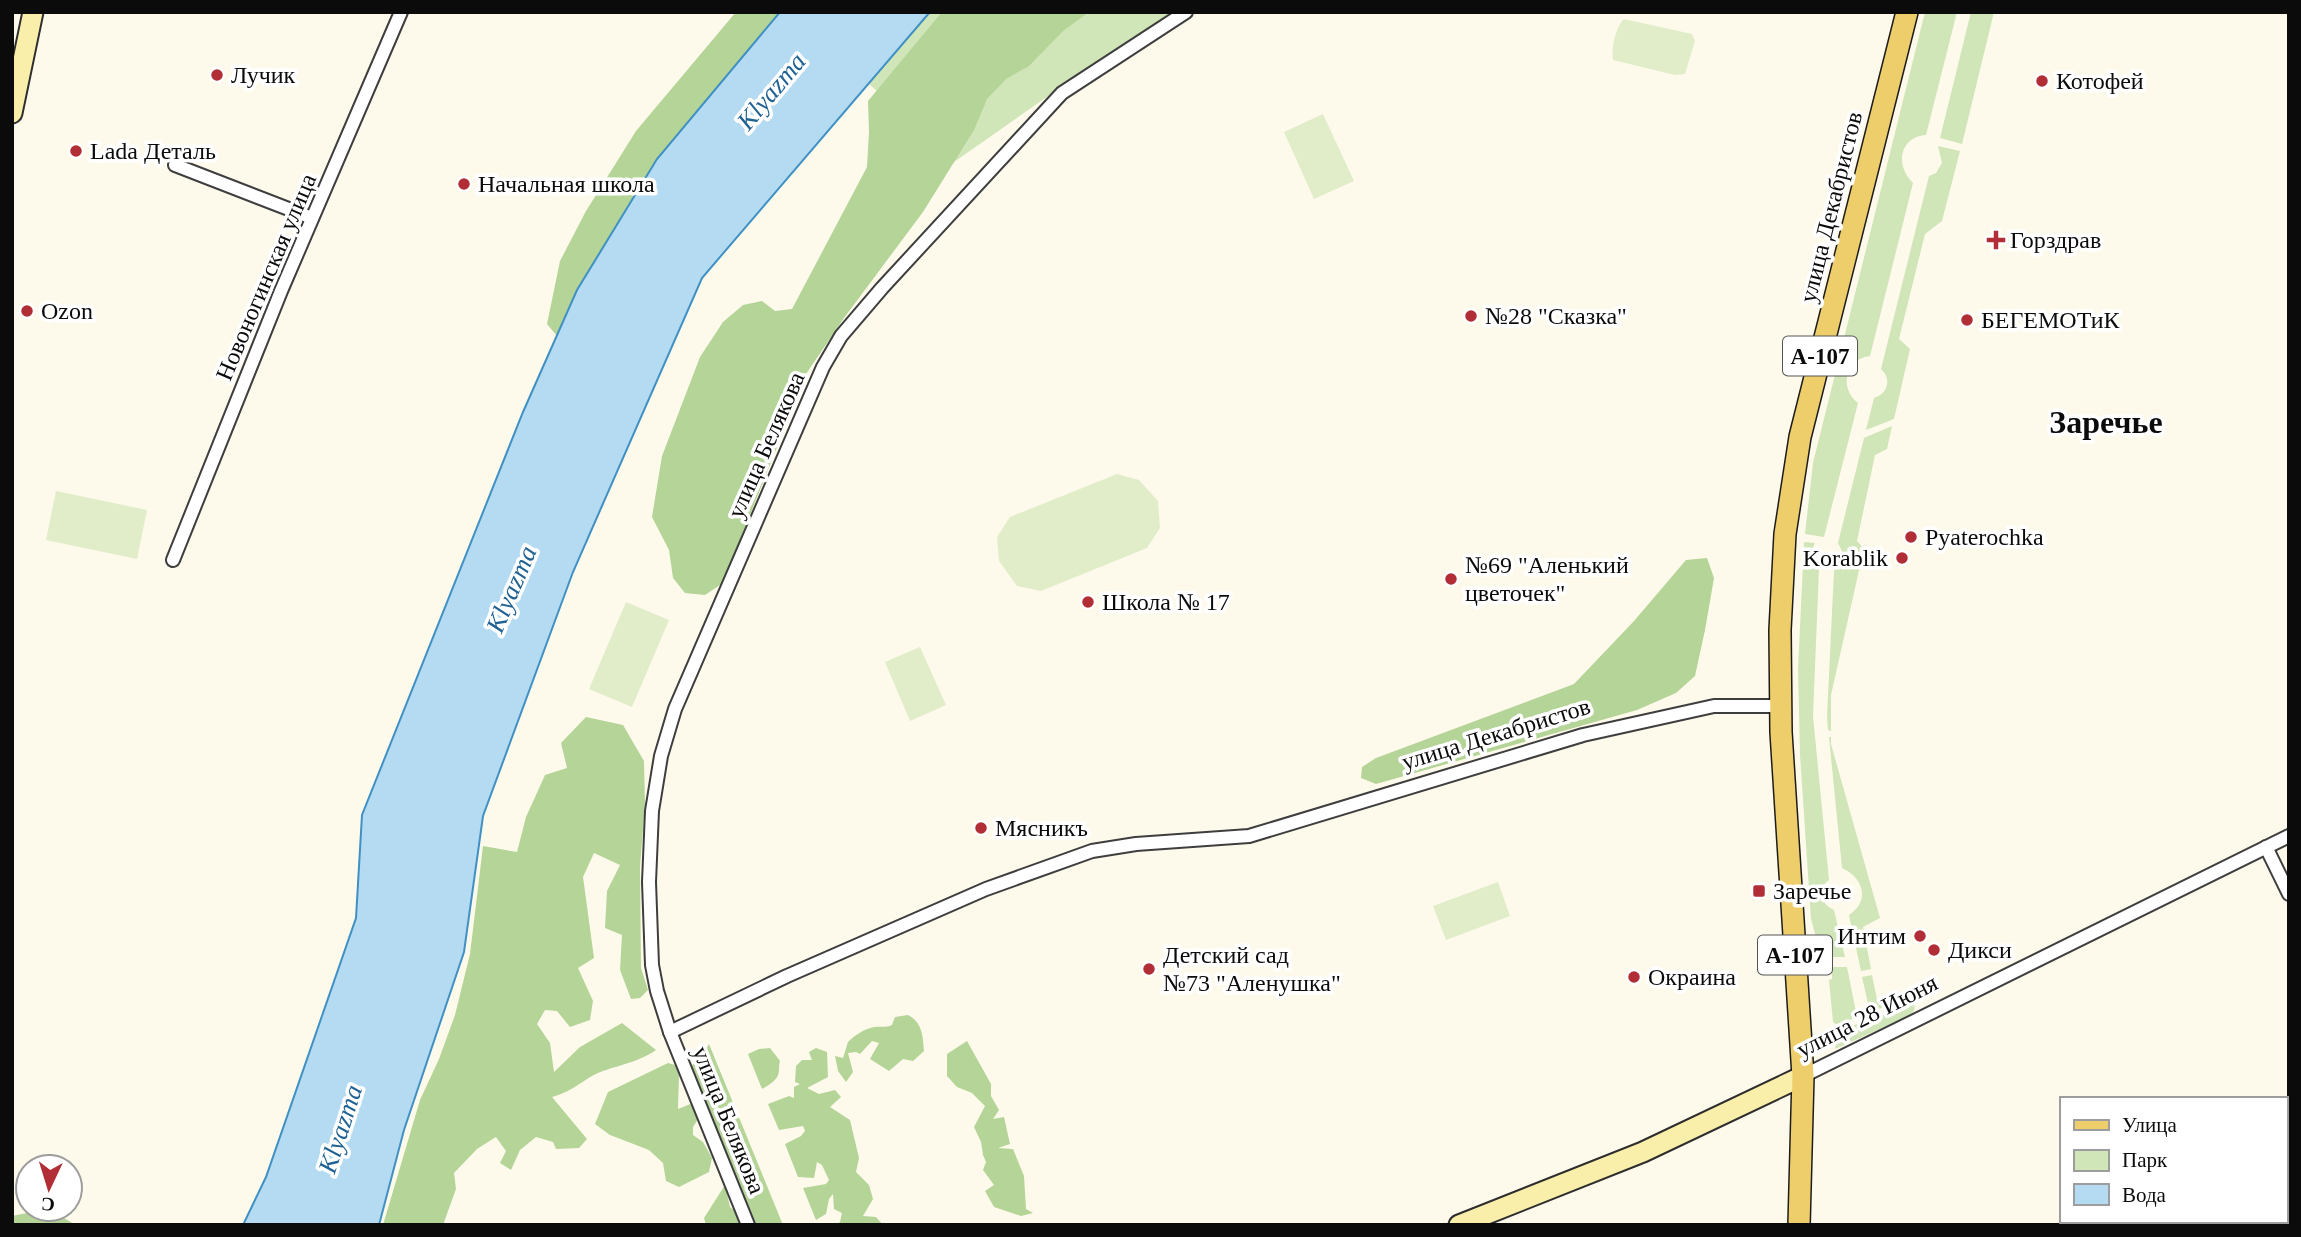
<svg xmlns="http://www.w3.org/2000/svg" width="2301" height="1237" font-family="Georgia,serif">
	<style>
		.green { fill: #d0e5b8 }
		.forest { fill: #b4d498 }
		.pitch { fill: #e1edc9 }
		.water { fill: #b4dbf1; stroke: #4090c3; stroke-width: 2 }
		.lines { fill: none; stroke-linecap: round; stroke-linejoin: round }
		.street-casing { stroke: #3e3e3e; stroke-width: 16 }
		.secondary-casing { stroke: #2d2d2d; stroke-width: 23 }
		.primary-casing { stroke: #1c1c1c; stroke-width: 24 }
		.street { stroke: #fff; stroke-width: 12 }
		.secondary { stroke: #f9efab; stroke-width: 19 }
		.primary { stroke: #eecd6b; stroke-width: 21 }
		.poi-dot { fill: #b12e36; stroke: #fff; stroke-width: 2.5 }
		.labels { text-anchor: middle; stroke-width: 7; stroke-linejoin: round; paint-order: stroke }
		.shield { fill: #fff; stroke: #545454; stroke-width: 2 }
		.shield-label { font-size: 23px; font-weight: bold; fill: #0b0b0b }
		.poi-label { font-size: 24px; fill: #0b0b0b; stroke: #fff; text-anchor: start }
		.street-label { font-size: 24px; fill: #0b0b0b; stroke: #fff }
		.water-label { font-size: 26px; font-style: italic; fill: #1f6293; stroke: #fff }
		.district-label { font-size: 32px; font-weight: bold; fill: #0b0b0b; stroke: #fff }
	</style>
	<rect width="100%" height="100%" fill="#fefaeb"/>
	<!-- green -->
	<g class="green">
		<polygon points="930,12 1176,12 1061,87 954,162 868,83"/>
		<path d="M1925 12H1957L1926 135C1899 137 1895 166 1913 183L1870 356C1845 359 1839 389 1858 403L1824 537 1805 534 1813 463Z"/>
		<polygon points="1971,12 1994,12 1962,144 1940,138"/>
		<path d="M1938 146 1960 151 1942 221 1925 234 1899 339 1910 349 1894 419 1866 430 1874 398C1888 394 1892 379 1881 369L1929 176 1936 173 1942 163Z"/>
		<polygon points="1892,426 1887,449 1875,455 1857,541 1864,549 1861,559 1844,555 1838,543 1864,438"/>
		<path d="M1804 542 1815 543C1810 552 1812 562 1819 569L1813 716 1829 880C1816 889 1820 904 1834 910L1845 957H1831V948H1819L1811 919 1800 755 1798 669Z"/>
		<polygon points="1842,563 1860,566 1831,695 1831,731 1828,730 1827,717 1834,570"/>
		<path d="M1829 737H1831V744L1880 918 1863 927 1871 969 1861 971 1849 915C1870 901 1864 878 1842 868Z"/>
		<polygon points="1832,967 1847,967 1857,1017 1837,1025 1833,1022 1829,980 1832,979"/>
		<polygon points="1872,975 1877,999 1910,989 1913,997 1870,1012 1862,977"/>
		<polygon points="1915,1004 1914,1011 1909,1016 1835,1049 1836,1041 1846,1028"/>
	</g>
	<!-- forest -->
	<g class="forest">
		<polygon points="736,12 780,12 657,159 577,290 557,336 547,324 560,261 586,211 636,131"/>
		<polygon points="942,12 1089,12 1063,31 1029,66 1006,79 987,99 974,130 923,212 844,318 806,374 723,583 705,595 685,593 673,578 669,550 652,517 662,456 700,357 723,322 743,305 762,301 775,311 792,309 867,167 869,132 868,101"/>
		<polygon points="1707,558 1714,578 1705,630 1695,676 1676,693 1637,710 1376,784 1361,778 1362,767 1376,758 1574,684 1634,621 1686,560"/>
		<path d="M586 717 623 725 644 761 645 804 640 867 641 968 648 990 640 998 631 999 620 970 622 935 605 928 607 891 620 865 594 853 583 877 594 958 578 968 593 1001 590 1020 570 1027 557 1011 545 1010 537 1024 550 1043 554 1072 580 1047 622 1023 656 1050C634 1065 613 1065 592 1076 575 1086 572 1091 552 1097L587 1139 579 1148 556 1149 553 1142 536 1137 520 1150 511 1170 500 1163 506 1151 496 1137 477 1149 454 1173 456 1189 443 1225H383L420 1100 439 1059 455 1015 470 954 483 846 517 852 526 817 545 775 567 768 561 743Z"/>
		<path d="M908 1015C922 1022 923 1036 924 1051L913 1061 903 1059 889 1071 870 1059 879 1043 872 1041 860 1054 856 1052 848 1053 853 1072 846 1082 838 1071 835 1056 843 1058 848 1042C855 1035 864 1029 874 1027 881 1026 885 1028 892 1025L895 1017Z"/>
		<polygon points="967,1041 991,1084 991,1096 999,1110 993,1119 1004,1117 1010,1144 998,1148 1013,1149 1024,1176 1026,1209 1033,1213 1021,1216 994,1207 985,1191 994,1185 983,1170 986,1162 983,1155 981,1142 974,1127 985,1106 972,1093 957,1087 947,1076 947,1054"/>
		<polygon points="709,1044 783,1225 752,1225 689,1068 703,1055"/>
		<path d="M770 1048 780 1061C779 1064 779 1067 779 1070 779 1080 769 1085 762 1089L748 1054 759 1049Z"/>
		<polygon points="816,1048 827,1052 828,1077 807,1088 819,1094 835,1090 841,1097 830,1107 850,1120 859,1158 856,1172 869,1185 873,1199 863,1216 876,1217 883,1225 836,1225 840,1222 842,1213 834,1209 833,1194 829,1199 826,1214 816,1220 803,1188 826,1184 829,1180 822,1165 817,1162 814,1178 798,1177 785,1144 801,1136 805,1131 803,1126 779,1130 768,1104 789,1096 794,1098 794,1087 800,1084 795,1082 796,1066 802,1060 812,1060 809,1052"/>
		<polygon points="668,1063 675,1065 679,1076 678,1109 693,1103 698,1119 693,1127 693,1135 703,1142 712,1158 709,1172 679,1187 666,1181 663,1163 649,1150 610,1135 595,1124 608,1092"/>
		<polygon points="725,1185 730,1207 737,1213 742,1225 706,1225 704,1218"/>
		<polygon points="32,1212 55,1212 75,1225 12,1225 12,1216"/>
	</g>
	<!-- pitch -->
	<g class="pitch">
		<path d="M1624 19 1692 34 1695 41 1685 74 1675 75 1613 60C1611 48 1616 26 1624 19Z"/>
		<polygon points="1323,114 1354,181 1314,199 1284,132"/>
		<polygon points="1117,474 1139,480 1158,501 1160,528 1147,548 1041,591 1017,586 999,561 997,537 1010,517"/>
		<polygon points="56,491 147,510 137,559 46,540"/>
		<polygon points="626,602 669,620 632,707 589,689"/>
		<polygon points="920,647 946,705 910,721 885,662"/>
		<polygon points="1498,882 1510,916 1446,940 1433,906"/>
	</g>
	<!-- water -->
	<polygon class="water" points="780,12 930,12 702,278 573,572 483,816 464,952 404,1130 379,1225 243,1225 266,1177 356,918 362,815 523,412 577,290 657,159"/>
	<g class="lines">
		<defs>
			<g id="street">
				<polyline points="175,165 312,218"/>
				<polyline points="173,560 281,291 401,12"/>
				<polyline points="2266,847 2289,894"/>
				<polyline points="670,1032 787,976 986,889 1092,851 1136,844 1249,836 1583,735 1714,706 1781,706"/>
				<polyline points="1803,1076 2289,836"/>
				<polyline points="748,1225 670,1032 657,991 652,965 649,882 652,811 661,756 675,709 823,367 841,336 882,288 1062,93 1186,12"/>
			</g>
			<g id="secondary">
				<polyline points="12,113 33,12"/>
				<polyline points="1459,1225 1643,1152 1803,1076"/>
			</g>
			<polyline id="primary" points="1799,1225 1803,1076 1781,732 1780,630 1785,534 1800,437 1907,12"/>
		</defs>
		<!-- street casing -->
		<use href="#street" class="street-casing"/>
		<!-- secondary casing -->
		<use href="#secondary" class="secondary-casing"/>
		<!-- primary casing -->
		<use href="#primary" class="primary-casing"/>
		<!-- street -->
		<use href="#street" class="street"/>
		<!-- secondary -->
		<use href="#secondary" class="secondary"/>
		<!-- primary -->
		<use href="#primary" class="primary"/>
	</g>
	<!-- markers -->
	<g class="poi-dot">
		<circle cx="217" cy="75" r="7"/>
		<circle cx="2042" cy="81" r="7"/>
		<circle cx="76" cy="151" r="7"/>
		<circle cx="464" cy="184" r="7"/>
		<path d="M1992.5 229.5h7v7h7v7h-7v7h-7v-7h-7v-7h7z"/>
		<circle cx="27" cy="311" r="7"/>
		<circle cx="1471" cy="316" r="7"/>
		<circle cx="1967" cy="320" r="7"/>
		<circle cx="1911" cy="537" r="7"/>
		<circle cx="1902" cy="558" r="7"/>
		<circle cx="1451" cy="579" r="7"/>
		<circle cx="1088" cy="602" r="7"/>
		<circle cx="981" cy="828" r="7"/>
		<rect x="1752" y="884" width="14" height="14" rx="3.5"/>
		<circle cx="1920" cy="936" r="7"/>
		<circle cx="1934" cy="950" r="7"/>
		<circle cx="1149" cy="969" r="7"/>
		<circle cx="1634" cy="977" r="7"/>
	</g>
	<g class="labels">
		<!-- shield labels -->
		<g class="shield">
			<rect x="1783" y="336.5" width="74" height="39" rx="5"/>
			<rect x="1758" y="935.5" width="74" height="39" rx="5"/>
		</g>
		<g class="shield-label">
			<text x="1820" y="364">А-107</text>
			<text x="1795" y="963">А-107</text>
		</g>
		<!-- poi labels -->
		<g class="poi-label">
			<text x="231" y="83">Лучик</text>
			<text x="2056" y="89">Котофей</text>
			<text x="90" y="159">Lada Деталь</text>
			<text x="478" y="192">Начальная школа</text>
			<text x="2010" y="248">Горздрав</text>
			<text x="41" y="319">Ozon</text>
			<text x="1485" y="324">№28 "Сказка"</text>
			<text x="1981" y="328">БЕГЕМОТиК</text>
			<text x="1925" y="545">Pyaterochka</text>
			<text x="1888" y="566" text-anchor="end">Korablik</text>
			<text x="1465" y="573">№69 "Аленький<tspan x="1465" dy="28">цветочек"</tspan></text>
			<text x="1102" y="610">Школа № 17</text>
			<text x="995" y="836">Мясникъ</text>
			<text x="1773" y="899">Заречье</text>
			<text x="1906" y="944" text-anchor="end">Интим</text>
			<text x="1948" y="958">Дикси</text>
			<text x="1163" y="963">Детский сад<tspan x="1163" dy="28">№73 "Аленушка"</tspan></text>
			<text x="1648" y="985">Окраина</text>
		</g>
		<!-- street labels -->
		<g class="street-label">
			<text transform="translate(1831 207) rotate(-76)" y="8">улица Декабристов</text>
			<text transform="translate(266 277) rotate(-67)" y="8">Новоногинская улица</text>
			<text transform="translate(766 445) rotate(-66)" y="8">улица Белякова</text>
			<text transform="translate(1496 734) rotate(-17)" y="8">улица Декабристов</text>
			<text transform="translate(1867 1016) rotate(-27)" y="8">улица 28 Июня</text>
			<text transform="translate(729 1120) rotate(68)" y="8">улица Белякова</text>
		</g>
		<!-- water labels -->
		<g class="water-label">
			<text transform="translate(771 91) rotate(-50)" y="9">Klyazma</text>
			<text transform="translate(511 589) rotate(-67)" y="9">Klyazma</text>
			<text transform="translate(340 1129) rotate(-72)" y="9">Klyazma</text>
		</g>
		<!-- district labels -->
		<g class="district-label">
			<text x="2106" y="433">Заречье</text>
		</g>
	</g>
	<!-- border -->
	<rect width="2301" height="1237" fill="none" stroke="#0b0b0b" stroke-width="28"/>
	<!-- legend -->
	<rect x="2060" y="1097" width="228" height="126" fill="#ffffff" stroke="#9d9d9d" stroke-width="2"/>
	<rect x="2074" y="1120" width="35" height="10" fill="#eecd6b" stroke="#9d9d9d" stroke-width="2"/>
	<text x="2122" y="1132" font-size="21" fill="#0b0b0b">Улица</text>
	<rect x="2074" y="1150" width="35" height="21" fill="#d0e5b8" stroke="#9d9d9d" stroke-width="2"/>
	<text x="2122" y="1167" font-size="21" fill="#0b0b0b">Парк</text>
	<rect x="2074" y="1184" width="35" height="21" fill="#b4dbf1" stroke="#9d9d9d" stroke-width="2"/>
	<text x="2122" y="1202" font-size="21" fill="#0b0b0b">Вода</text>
	<!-- north arrow -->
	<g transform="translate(49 1188) rotate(184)"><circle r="33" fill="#ffffff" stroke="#9d9d9d" stroke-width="2"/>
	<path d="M0-5L12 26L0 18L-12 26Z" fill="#b12e36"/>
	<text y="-10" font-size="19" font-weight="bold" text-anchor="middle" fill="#0b0b0b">С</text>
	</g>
</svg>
